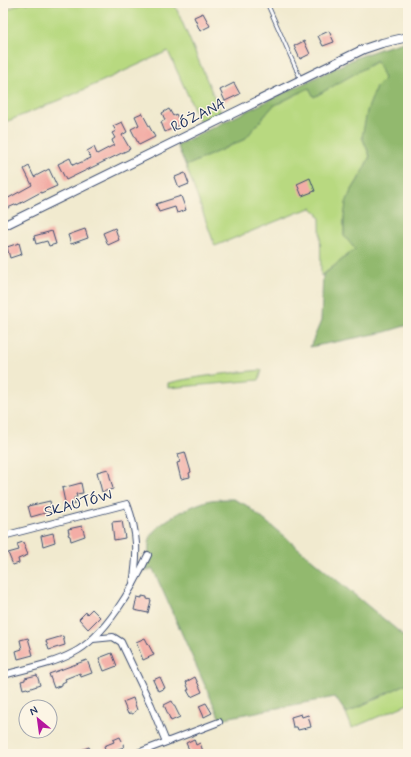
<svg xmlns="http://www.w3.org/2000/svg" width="411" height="757" font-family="Mynerve,sans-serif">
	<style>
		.green { fill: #b8d980; stroke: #6a846f }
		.forest { fill: #92b96e; stroke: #567466 }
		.building { fill: #f3ada6 }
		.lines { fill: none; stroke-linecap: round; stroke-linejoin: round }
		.service-casing { stroke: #3b4b6f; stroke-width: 4.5 }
		.minor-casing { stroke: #3b4b6f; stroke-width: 8 }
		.tertiary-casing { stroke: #3b4b6f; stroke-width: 10 }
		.service { stroke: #fff; stroke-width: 3 }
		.minor { stroke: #fff; stroke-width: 6 }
		.tertiary { stroke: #fff; stroke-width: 8 }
		.labels { text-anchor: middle; stroke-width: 3; stroke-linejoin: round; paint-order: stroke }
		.street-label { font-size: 15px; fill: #1b2f5e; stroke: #fcf5e5 }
	</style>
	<rect width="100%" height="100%" fill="#fcf5e5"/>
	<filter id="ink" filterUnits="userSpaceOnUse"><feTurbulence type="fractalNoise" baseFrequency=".025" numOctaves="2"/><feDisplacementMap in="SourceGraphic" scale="8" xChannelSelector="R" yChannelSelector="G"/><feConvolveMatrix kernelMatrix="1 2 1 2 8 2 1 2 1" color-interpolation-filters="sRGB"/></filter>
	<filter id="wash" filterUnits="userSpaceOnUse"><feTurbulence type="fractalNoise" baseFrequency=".012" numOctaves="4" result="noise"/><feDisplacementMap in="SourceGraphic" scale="16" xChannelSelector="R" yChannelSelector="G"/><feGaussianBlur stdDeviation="0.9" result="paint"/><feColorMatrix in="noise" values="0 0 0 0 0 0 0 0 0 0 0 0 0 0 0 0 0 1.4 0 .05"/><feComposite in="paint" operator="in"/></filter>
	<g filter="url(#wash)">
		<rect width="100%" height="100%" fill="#f1eacf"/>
		<!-- green -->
		<g class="green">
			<polygon points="3,3 6,10 22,3 174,3 221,113 200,122 168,51 70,96 3,123"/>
			<polygon points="377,60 384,79 376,87 362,137 370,156 358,180 350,193 344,217 344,236 356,249 321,276 320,219 317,212 311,208 299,212 215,246 186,166 245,139 273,106 309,88 314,97"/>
			<path d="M262 370 259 380 168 388V383C199 376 230 373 262 370Z"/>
			<polygon points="408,683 408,704 352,728 346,713"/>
		</g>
		<!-- forest -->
		<g class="forest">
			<polygon points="408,41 408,325 385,332 310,347 321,321 323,275 355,249 344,236 344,217 346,203 350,193 358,180 370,156 362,137 367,111 376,87 384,79 377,61 314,97 309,88 273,106 245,139 186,166 177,145 358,57 383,48"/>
			<path d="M233 499 246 505 408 639V683L346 713 335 697 220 719 153 569 144 571 142 574C143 571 146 569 147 566 150 556 147 545 151 536 158 521 196 503 211 500 218 499 226 499 233 499Z"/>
		</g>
		<g id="blocks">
			<!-- building -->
			<g class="building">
				<polygon points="203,13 210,26 200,31 194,17"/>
				<polygon points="329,31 334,42 323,46 318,36"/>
				<polygon points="304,41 310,54 300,59 294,46"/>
				<polygon points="234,83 240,94 225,101 220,90"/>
				<polygon points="169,109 173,116 176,114 181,124 165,132 161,122 165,120 162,113"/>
				<polygon points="142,113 155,137 139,145 131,129 139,125 135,116"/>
				<polygon points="122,122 127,132 122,135 130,149 66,180 58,164 70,158 73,165 77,163 77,164 91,158 87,151 94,147 97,154 114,145 112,140 115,138 112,133 116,131 113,126"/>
				<polygon points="29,166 34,177 49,169 57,186 41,193 41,192 17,205 17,204 3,210 3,201 32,185 24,169"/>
				<polygon points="185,173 189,184 179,188 175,177"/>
				<polygon points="310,178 315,191 302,196 297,184"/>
				<polygon points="181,196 186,210 177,213 175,207 159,212 156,204"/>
				<polygon points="115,228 119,240 108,245 103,233"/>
				<polygon points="85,229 88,238 71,244 68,235"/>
				<polygon points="52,231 56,244 49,246 47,241 36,244 34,236"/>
				<polygon points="19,243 22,254 10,258 7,247"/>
				<polygon points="185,452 191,472 189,473 190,477 181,479 177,463 180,462 178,454"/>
				<polygon points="108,469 113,489 102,492 97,472"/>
				<polygon points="81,483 83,493 76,494 77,497 74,498 75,504 66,507 62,488"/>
				<polygon points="50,501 52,511 31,517 28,506"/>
				<polygon points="122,521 125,538 114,540 112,522"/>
				<polygon points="82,526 85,536 71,541 70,536 68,535 69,533 68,529"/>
				<polygon points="53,533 55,542 43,546 41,536"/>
				<polygon points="23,542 28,555 18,559 19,563 13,565 8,553 19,550 17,544"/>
				<polygon points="142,596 147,597 147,599 151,600 148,613 134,610 137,597 142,598"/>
				<polygon points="92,609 100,617 88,629 79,619 86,612 87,614"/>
				<polygon points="63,636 65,645 49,650 46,641"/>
				<polygon points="28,638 33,655 18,659 16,651 22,649 20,640"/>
				<polygon points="145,638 154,655 143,660 136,642"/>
				<polygon points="112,653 117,666 104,671 99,658"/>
				<polygon points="87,660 92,673 81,677 80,673 65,679 66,681 62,683 62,685 54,688 49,674"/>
				<polygon points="37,675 40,685 28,689 27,688 23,689 21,681 25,680 25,678"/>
				<polygon points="160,677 165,688 158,691 153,680"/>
				<polygon points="195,677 202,692 191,697 187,690 189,690 186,682"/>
				<polygon points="133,698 137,710 134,712 133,714 130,713 128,714 123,702"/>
				<polygon points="172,701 180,717 171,721 164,705"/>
				<polygon points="206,703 212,713 204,717 199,706"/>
				<polygon points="301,714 302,717 308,715 311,727 298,730 297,727 293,727 291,717"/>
				<polygon points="120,737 122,741 124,743 123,745 124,747 113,751 112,750 106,752 104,746 114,742 113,740"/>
				<polygon points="194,739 196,745 200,743 204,754 191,754 186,743"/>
				<polygon points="89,747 92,754 71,754"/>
			</g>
		</g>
	</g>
	<g filter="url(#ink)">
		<use href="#blocks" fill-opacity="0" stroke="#3b4b6f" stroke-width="1"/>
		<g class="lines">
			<defs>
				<polyline id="service" points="267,3 301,80"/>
				<g id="minor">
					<path d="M3 536 127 504C138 533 138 553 133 584"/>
					<polyline points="93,639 113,637 121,642 151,705 166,742"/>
					<path d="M3 675C25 669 53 664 73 653 105 637 133 587 148 555"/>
					<polyline points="135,754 219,722"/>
				</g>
				<polyline id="tertiary" points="3,226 364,49 382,43 408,37"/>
			</defs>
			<!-- service casing -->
			<use href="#service" class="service-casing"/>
			<!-- minor casing -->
			<use href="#minor" class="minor-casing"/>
			<!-- tertiary casing -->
			<use href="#tertiary" class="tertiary-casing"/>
			<!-- service -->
			<use href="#service" class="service"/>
			<!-- minor -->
			<use href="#minor" class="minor"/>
			<!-- tertiary -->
			<use href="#tertiary" class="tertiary"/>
		</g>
	</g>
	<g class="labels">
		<!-- street labels -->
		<g class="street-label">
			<text transform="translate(198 115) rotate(-26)" y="5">RÓŻANA</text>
			<text transform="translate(78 503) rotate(-15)" y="5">SKAUTÓW</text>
		</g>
	</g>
	<!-- margin -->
	<rect width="411" height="757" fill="none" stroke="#fcf5e5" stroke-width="16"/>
	<!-- north arrow -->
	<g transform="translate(38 719) rotate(331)"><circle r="19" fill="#fcf5e5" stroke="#a2a6af"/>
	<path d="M0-3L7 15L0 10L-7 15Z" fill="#b5179e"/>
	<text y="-6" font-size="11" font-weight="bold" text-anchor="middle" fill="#1b2f5e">N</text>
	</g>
</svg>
